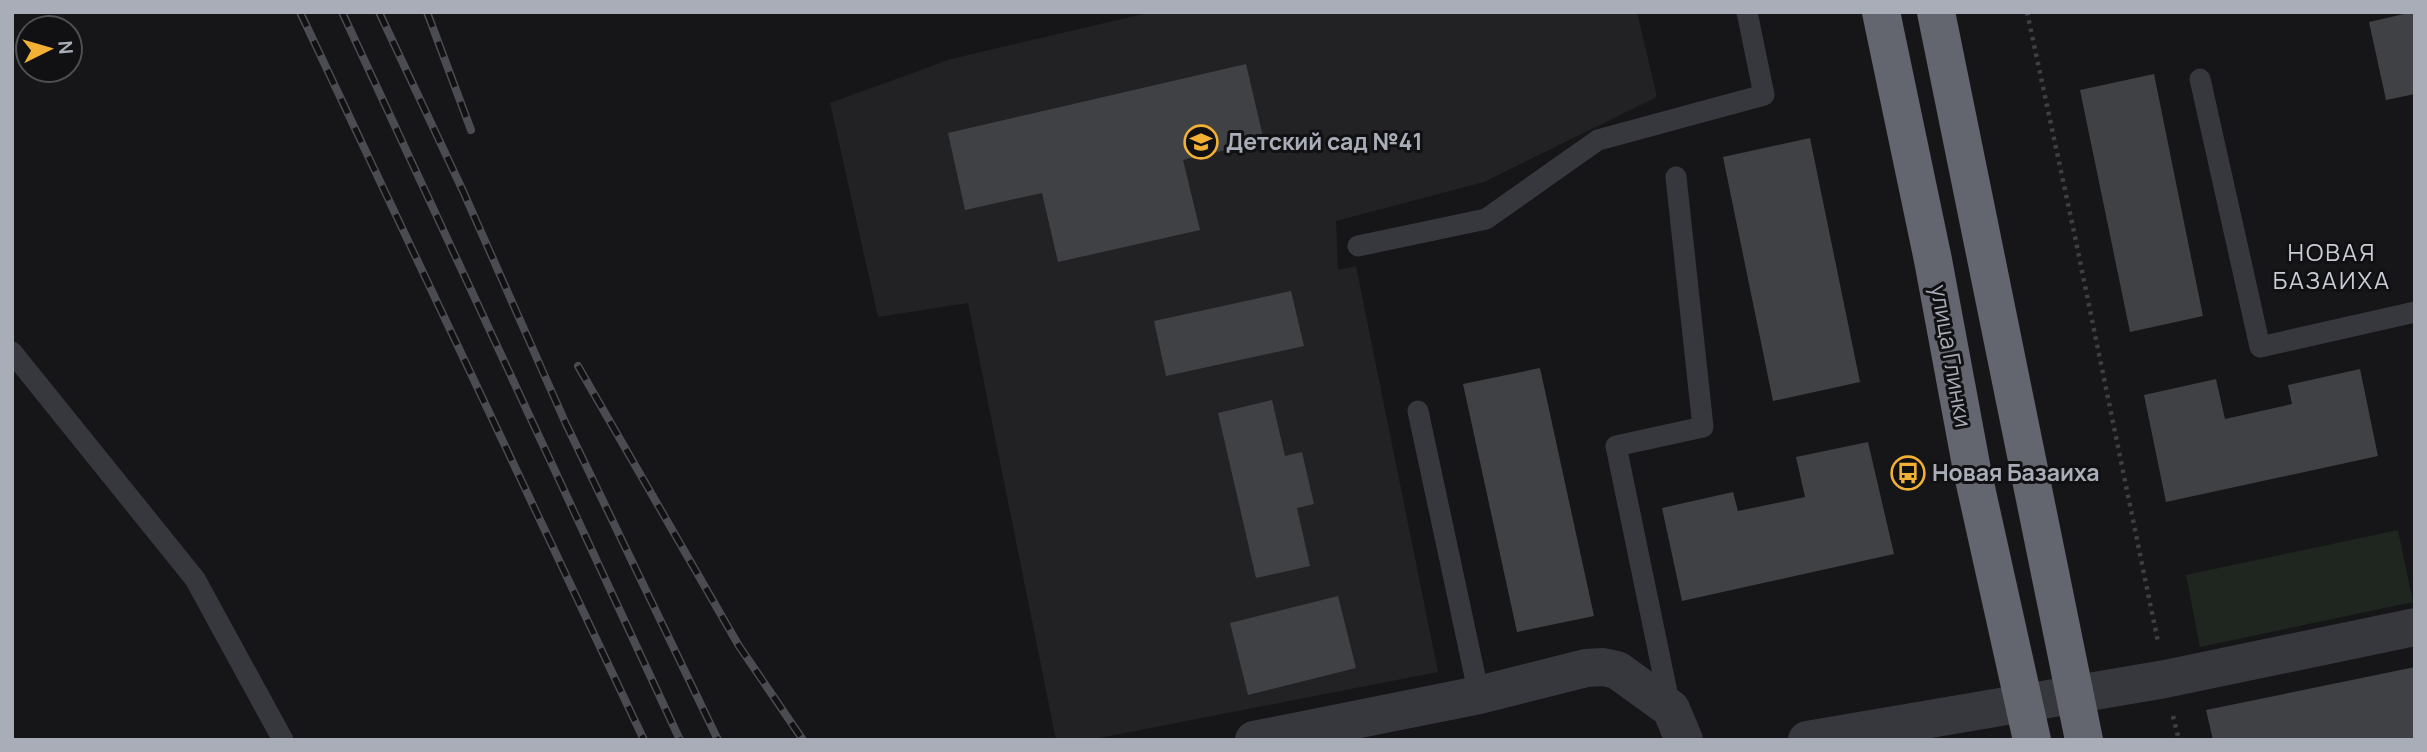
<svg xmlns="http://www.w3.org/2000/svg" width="2427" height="752" font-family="Manrope,sans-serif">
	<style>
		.built { fill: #222225 }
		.green { fill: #1e261f }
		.building { fill: #404145 }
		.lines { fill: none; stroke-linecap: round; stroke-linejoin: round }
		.path { stroke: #3d3f44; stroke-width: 4.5; stroke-dasharray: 3.5 5; stroke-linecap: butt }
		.lane { stroke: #37383d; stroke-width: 21 }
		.street { stroke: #37383d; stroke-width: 38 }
		.highway { stroke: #63666e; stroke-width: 38 }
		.rail-casing { stroke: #4a4c52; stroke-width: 8 }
		.rail { stroke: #111113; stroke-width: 5; stroke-dasharray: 16; stroke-linecap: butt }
		.labels { text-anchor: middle; stroke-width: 6; stroke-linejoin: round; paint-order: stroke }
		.poi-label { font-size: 23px; font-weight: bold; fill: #a8adb8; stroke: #111113; text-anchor: start }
		.street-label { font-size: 23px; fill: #a8adb8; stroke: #111113 }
		.neighbourhood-label { font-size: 24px; letter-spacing: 2px; fill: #c9ccd4; stroke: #111113 }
	</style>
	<rect width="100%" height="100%" fill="#161618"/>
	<!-- built -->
	<polygon class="built" points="1152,12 1637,12 1657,97 1484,182 1336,221 1338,270 1356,266 1438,672 1089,740 1056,740 968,303 878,317 830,103 951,59"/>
	<!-- green -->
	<polygon class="green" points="2398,530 2413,602 2200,647 2186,575"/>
	<!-- building -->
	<g class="building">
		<polygon points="2413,12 2415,94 2386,100 2369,22"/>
		<polygon points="1246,64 1264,141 1183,160 1200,230 1058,262 1042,193 965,210 948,133"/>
		<polygon points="2154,74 2203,316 2130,332 2080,90"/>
		<polygon points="1810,138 1860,382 1773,401 1723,157"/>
		<polygon points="1291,291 1304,346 1166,376 1154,321"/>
		<polygon points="1540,368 1594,616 1517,632 1463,384"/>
		<polygon points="2360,369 2378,456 2166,502 2144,395 2216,379 2225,419 2292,404 2288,385"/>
		<polygon points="1272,400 1285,456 1302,452 1314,504 1297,508 1310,566 1256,578 1218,413"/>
		<polygon points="1868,442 1894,554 1682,601 1662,508 1733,492 1738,511 1805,497 1796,457"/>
		<polygon points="1338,596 1356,668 1248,695 1230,623"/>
		<polygon points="2415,667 2415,740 2213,740 2206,710"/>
	</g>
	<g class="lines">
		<!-- path -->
		<g class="path">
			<polyline points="2027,12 2074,232 2158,642"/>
			<polyline points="2173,716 2179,740"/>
		</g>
		<!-- lane -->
		<g class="lane">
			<polyline points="2200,79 2260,347 2415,312"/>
			<polyline points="1358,246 1486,219 1598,140 1764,95 1747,12"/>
			<polyline points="12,352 195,579 283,740"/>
			<polyline points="1418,411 1479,695"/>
			<polyline points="1670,707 1616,446 1703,427 1676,177"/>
		</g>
		<!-- street -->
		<g class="street">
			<polyline points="1254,740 1479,695 1586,668 1603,667 1617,670 1671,709 1684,740"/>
			<polyline points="1807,740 2165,679 2415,627"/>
		</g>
		<!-- highway -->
		<g class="highway">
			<polyline points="1881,12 1933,260 1972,470 2032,740"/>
			<polyline points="1936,12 2084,740"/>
		</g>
		<defs>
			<g id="rail">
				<polyline points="300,12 644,740"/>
				<polyline points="342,12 680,740"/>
				<polyline points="379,12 463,191 566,424 718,740"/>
				<polyline points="427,12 471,130"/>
				<polyline points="578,366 739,646 803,740"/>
			</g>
		</defs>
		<!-- rail casing -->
		<use href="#rail" class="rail-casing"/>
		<!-- rail -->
		<use href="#rail" class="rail"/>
	</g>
	<!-- icons -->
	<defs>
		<symbol id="school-ring" viewBox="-11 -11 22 22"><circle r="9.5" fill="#111113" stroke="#f2b134" stroke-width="1.5"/><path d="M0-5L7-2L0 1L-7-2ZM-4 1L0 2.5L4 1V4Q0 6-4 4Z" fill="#f2b134"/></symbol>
		<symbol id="bus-ring" viewBox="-11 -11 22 22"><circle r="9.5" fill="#111113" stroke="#f2b134" stroke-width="1.5"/><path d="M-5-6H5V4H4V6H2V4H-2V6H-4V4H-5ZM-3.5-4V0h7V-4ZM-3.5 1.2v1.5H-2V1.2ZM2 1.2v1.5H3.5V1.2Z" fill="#f2b134"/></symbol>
	</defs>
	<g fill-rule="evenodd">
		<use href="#school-ring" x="1182" y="123" width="38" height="38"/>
		<use href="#bus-ring" x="1889" y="454" width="38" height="38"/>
	</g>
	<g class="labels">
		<!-- poi labels -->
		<g class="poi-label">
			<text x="1226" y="150">Детский сад №41</text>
			<text x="1932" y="481">Новая Базаиха</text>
		</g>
		<!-- street labels -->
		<g class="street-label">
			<text transform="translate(1951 356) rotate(80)" y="8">улица Глинки</text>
		</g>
		<!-- neighbourhood labels -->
		<g class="neighbourhood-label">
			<text x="2332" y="261">НОВАЯ<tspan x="2332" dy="28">БАЗАИХА</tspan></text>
		</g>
	</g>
	<!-- border -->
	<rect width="2427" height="752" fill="none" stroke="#a8adb8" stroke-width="28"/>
	<!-- north arrow -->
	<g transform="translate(49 49) rotate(85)"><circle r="33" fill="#111113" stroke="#4d4f55" stroke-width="2"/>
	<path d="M0-5L12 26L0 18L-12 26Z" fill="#f2b134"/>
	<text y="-10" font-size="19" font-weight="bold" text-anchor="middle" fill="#a8adb8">N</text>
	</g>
</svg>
